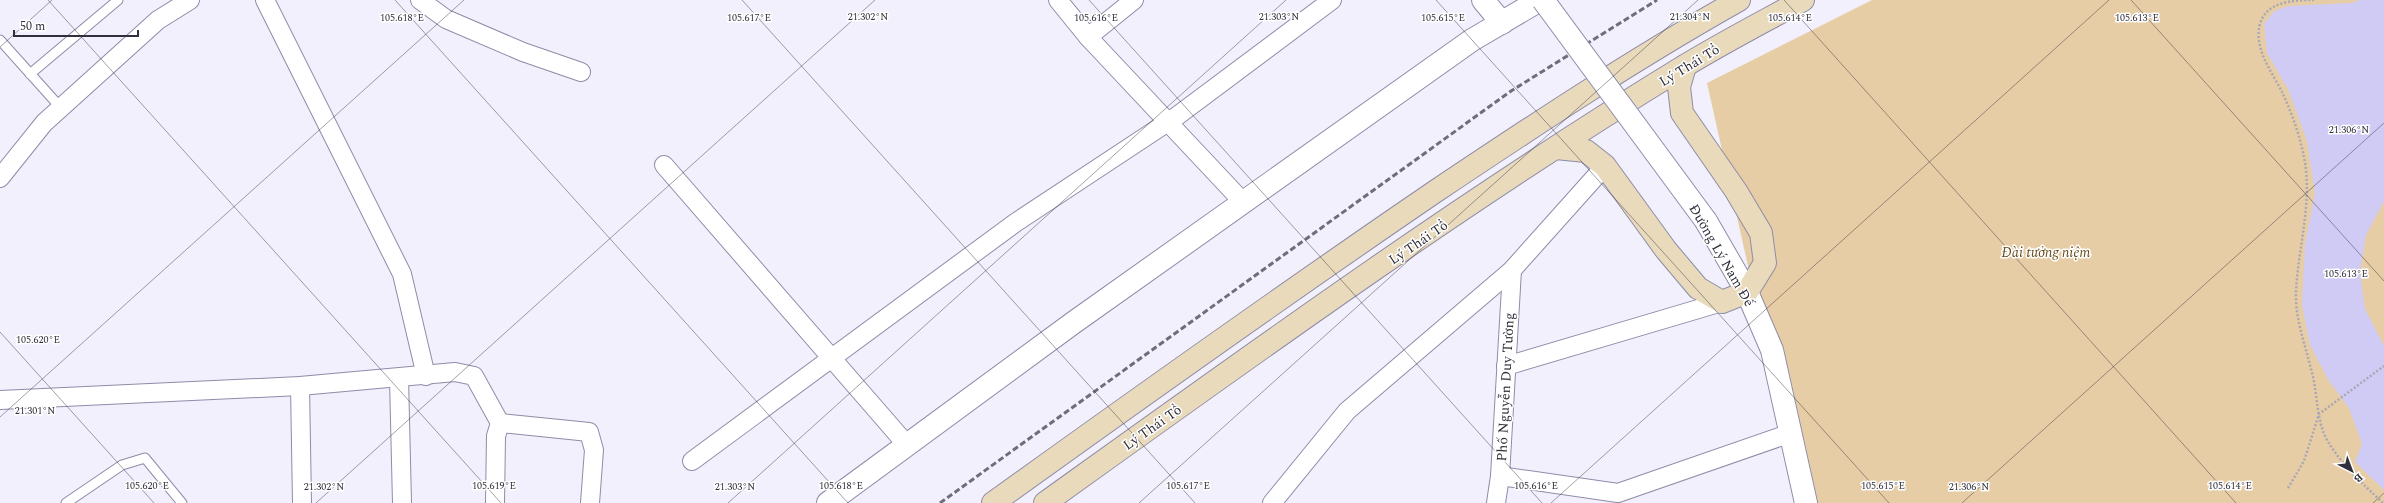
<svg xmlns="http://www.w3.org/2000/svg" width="2384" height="503" font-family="Spectral,serif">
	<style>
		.green { fill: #e7cda5 }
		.water { fill: #cfcbf5 }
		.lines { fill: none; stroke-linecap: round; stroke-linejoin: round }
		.service-casing { stroke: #8e8ca8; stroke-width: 11 }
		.minor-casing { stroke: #8e8ca8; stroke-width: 20 }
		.tertiary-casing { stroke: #8e8ca8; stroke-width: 24 }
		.secondary-casing { stroke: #8e8ca8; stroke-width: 24 }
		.path { stroke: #a8a7b3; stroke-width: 2.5; stroke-dasharray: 2 2; stroke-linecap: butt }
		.service { stroke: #fff; stroke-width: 9 }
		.minor { stroke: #fff; stroke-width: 18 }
		.tertiary { stroke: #fff; stroke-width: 22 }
		.secondary { stroke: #e9dabc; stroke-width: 22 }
		.rail { stroke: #6e6d79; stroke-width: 3; stroke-dasharray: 6 3; stroke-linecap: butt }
		.tertiary-bridge-casing { stroke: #8e8ca8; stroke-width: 24; stroke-linecap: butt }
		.tertiary-bridge { stroke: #fff; stroke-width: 22 }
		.ticks { fill: none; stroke: #302f3b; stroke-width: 1; stroke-opacity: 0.45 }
		.labels { text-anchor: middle; stroke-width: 3; stroke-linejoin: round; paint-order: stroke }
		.street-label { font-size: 14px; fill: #302f3b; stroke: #fff }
		.park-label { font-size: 14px; font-style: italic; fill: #684b18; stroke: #fff }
		.ticks-label { font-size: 10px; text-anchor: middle; fill: #302f3b; stroke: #fff; stroke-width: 3; stroke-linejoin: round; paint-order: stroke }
	</style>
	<rect width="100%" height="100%" fill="#f1f0fc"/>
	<!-- green -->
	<polygon class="green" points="1872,0 2384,0 2384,503 1801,503 1707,83"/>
	<!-- water -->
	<polygon class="water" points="2360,0 2384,0 2384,201 2366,235 2360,272 2365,309 2384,346 2384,490 2355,462 2362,444 2349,408 2329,381 2310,345 2302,305 2305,245 2315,193 2307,141 2288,89 2267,53 2264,24 2274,11 2289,6 2351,3"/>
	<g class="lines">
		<defs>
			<g id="service">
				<polyline points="0,40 61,108"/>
				<polyline points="30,74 118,0"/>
				<polyline points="66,503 122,465 145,458 182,503"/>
			</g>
			<g id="minor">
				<polyline points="265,0 402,274 426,376"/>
				<polyline points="420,0 446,19 523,52 581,72"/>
				<polyline points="1058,0 1088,37 1243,202"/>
				<polyline points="1088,37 1134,0"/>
				<polyline points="664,165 907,445"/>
				<polyline points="0,178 44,123 158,20 190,0"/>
				<polyline points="1506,366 1722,302"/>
				<polyline points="399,378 402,503"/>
				<polyline points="300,386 302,503"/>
				<polyline points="0,400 300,386 455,372 474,376 500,423 496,436 495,503"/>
				<polyline points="500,423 589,432 594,450 590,503"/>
				<polyline points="692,461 1015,223 1177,116 1332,0"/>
				<polyline points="1500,476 1618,493 1791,433"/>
				<polyline points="1272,503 1347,411 1512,270 1605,166"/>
				<polyline points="1496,503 1500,476 1512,270"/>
			</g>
			<g id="tertiary">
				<polyline points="1483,0 1502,23"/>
				<polyline points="1706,221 1747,292 1772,350 1806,503"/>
				<polyline points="828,503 1073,323 1472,40 1540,0"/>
			</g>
			<g id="secondary">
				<polyline points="1556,148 1586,151 1605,166 1666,250 1698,288 1722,302 1747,292 1765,263 1761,233 1736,191 1682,113 1679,87 1685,66"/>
				<path d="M993 503C1139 398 1285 294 1433 193 1533 126 1634 59 1739 0"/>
				<path d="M1045 503C1254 353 1464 201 1683 67 1722 43 1763 22 1803 0"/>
			</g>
		</defs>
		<!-- service casing -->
		<use href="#service" class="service-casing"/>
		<!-- minor casing -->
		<use href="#minor" class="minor-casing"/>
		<!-- tertiary casing -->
		<use href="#tertiary" class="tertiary-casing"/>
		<!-- secondary casing -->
		<use href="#secondary" class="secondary-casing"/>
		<!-- path -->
		<g class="path">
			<path d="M2314 0C2295 0 2266 1 2260 24 2253 49 2273 73 2283 94 2292 114 2300 136 2304 157 2313 202 2298 247 2296 292 2295 319 2305 344 2311 369 2317 389 2316 411 2323 431 2332 456 2364 485 2383 503"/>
			<polyline points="2288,488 2304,461 2319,414 2384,366"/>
		</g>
		<!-- service -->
		<use href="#service" class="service"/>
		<!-- minor -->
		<use href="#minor" class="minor"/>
		<!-- tertiary -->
		<use href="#tertiary" class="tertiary"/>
		<!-- secondary -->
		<use href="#secondary" class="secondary"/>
		<!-- rail -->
		<polyline class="rail" points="940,503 1511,91 1657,0"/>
		<defs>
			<polyline id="tertiary-bridge" points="1543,0 1706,221"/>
		</defs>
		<!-- tertiary-bridge casing -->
		<use href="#tertiary-bridge" class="tertiary-bridge-casing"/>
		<!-- tertiary-bridge -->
		<use href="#tertiary-bridge" class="tertiary-bridge"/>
	</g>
	<!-- ticks -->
	<path class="ticks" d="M48 0 501 503M395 0 848 503M742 0 1195 503M1089 0 1542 503M1436 0 1889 503M1784 0 2236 503M2131 0 2384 281M0 47 52 0M0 332 154 503M0 417 464 0M316 503 875 0M728 503 1286 0M1139 503 1698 0M1551 503 2109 0M1962 503 2384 123M2373 503 2384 493"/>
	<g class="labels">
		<!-- street labels -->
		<g class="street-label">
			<text transform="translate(1689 65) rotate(-31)" y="5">Lý Thái Tổ</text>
			<text transform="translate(1418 242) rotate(-34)" y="5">Lý Thái Tổ</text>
			<text transform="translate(1722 255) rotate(60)" y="5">Đường Lý Nam Đế</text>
			<text transform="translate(1505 387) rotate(-87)" y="5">Phố Nguyễn Duy Tường</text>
			<text transform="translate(1152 427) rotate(-35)" y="5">Lý Thái Tổ</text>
		</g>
		<!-- park labels -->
		<g class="park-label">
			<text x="2046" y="257">Đài tưởng niệm</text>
		</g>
	</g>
	<g class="ticks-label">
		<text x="868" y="20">21.302°N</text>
		<text x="1279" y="20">21.303°N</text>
		<text x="1690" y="20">21.304°N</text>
		<text x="402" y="21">105.618°E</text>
		<text x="749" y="21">105.617°E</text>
		<text x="1096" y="21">105.616°E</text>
		<text x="1443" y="21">105.615°E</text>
		<text x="1790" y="21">105.614°E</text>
		<text x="2137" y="21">105.613°E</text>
		<text x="2349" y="133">21.306°N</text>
		<text x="2346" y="277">105.613°E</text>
		<text x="38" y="343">105.620°E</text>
		<text x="35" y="414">21.301°N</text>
		<text x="147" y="489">105.620°E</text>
		<text x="494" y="489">105.619°E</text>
		<text x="841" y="489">105.618°E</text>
		<text x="1188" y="489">105.617°E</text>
		<text x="1536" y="489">105.616°E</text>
		<text x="1883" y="489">105.615°E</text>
		<text x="2230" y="489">105.614°E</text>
		<text x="324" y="490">21.302°N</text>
		<text x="735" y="490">21.303°N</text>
		<text x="1969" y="490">21.306°N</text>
	</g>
	<!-- north arrow -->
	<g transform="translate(2352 471) rotate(138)" stroke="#ffffff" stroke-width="3" paint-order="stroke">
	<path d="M0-3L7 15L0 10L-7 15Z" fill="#302f3b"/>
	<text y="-6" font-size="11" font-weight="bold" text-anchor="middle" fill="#302f3b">B</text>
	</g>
	<!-- scale -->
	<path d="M14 30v6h124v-6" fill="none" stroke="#302f3b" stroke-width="2"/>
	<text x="20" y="30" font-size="12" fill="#302f3b" stroke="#ffffff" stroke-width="3" paint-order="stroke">50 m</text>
</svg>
